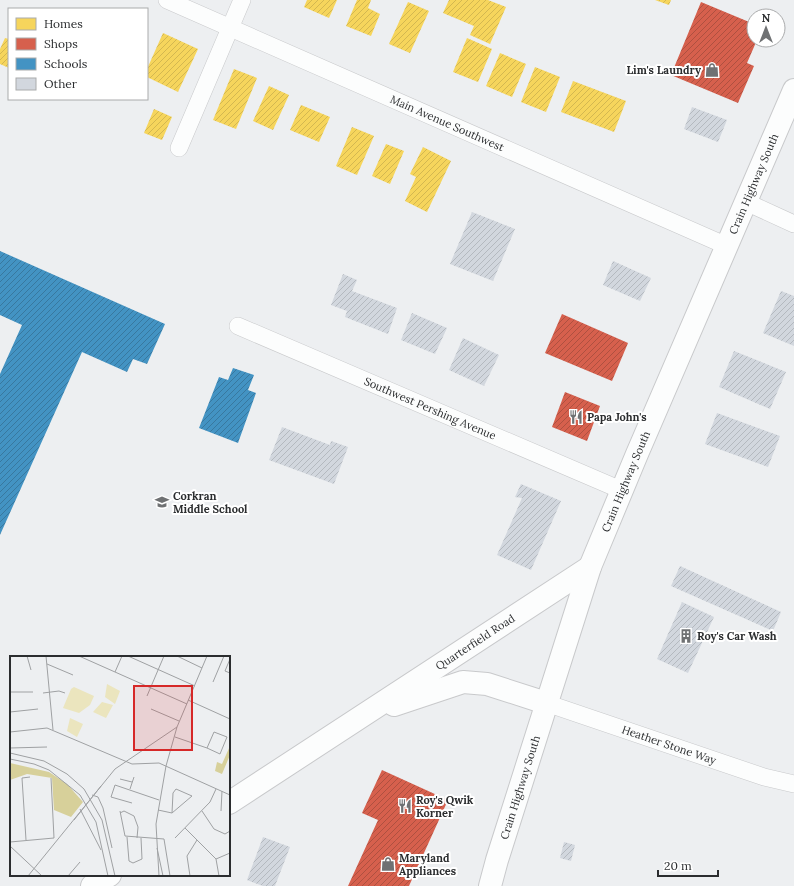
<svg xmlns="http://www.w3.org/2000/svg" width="794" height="886" font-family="Lora,serif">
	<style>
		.homes { fill: url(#homes-hatch) }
		.shops { fill: url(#shops-hatch) }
		.schools { fill: url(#schools-hatch) }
		.building { fill: url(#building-hatch) }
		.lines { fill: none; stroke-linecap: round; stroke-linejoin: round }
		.minor-casing { stroke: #c8c9cb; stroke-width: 18 }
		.secondary-casing { stroke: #c8c9cb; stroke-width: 24 }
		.primary-casing { stroke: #c8c9cb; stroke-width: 24 }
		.minor { stroke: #fcfdfd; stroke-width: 17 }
		.secondary { stroke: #fcfdfd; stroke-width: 22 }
		.primary { stroke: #fcfdfd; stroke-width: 22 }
		.labels { text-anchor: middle; stroke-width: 4; stroke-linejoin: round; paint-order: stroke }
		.poi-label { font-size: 11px; font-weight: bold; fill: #2b2d2f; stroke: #fff; text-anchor: start }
		.street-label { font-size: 11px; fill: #2b2d2f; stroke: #fff }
		.inset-road { fill: none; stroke: #9fa1a3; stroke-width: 1 }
		.view { fill: #d62828; fill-opacity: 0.15; stroke: #d62828; stroke-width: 2 }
		.inset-edge { fill: none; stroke: #2b2d2f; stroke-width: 2 }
	</style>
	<defs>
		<pattern id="homes-hatch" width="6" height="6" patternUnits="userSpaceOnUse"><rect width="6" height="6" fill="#f6d55c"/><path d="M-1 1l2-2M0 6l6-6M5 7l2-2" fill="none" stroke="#d3b750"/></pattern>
		<pattern id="shops-hatch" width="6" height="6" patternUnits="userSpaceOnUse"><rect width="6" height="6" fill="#d6604d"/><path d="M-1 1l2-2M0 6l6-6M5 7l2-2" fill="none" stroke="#ae5040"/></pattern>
		<pattern id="schools-hatch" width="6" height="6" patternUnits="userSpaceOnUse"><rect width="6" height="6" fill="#4393c3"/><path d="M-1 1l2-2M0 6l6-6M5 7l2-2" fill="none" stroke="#38789f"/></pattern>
		<pattern id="building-hatch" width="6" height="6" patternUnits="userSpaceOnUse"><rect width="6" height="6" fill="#d2d7de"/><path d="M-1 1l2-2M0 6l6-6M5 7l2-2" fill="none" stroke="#b4b9bf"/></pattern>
	</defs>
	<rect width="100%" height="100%" fill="#edeff1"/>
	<!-- homes -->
	<g class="homes">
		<polygon points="307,0 337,0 329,18 304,7"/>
		<polygon points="357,0 371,0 368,8 380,14 371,36 346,26"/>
		<polygon points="449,0 488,0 506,7 490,44 470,35 474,26 443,13"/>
		<polygon points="655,0 671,0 669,5"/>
		<polygon points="408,2 429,11 410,53 389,44"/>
		<polygon points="163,33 198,49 178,92 147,77 147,69"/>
		<polygon points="5,38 9,39 9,68 0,64 0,49"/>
		<polygon points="467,38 492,49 478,82 453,72"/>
		<polygon points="500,53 526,64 512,97 486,86"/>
		<polygon points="535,67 560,77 546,112 521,102"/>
		<polygon points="234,69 257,78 236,129 213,120"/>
		<polygon points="573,81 626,101 614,132 561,112"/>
		<polygon points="269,86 289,95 273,130 253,121"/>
		<polygon points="301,105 330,117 319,142 290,130"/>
		<polygon points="154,109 172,117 162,140 144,133"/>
		<polygon points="352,127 374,136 357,175 336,166"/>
		<polygon points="386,144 404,151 390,184 372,176"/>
		<polygon points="423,147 451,161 427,212 405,201 416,177 410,174"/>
	</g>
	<!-- shops -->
	<g class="shops">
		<polygon points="701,2 754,24 754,40 757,40 747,63 754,66 738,103 671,75"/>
		<polygon points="562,314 628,343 612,381 545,353"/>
		<polygon points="565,392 600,406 587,441 552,427"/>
		<polygon points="382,770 448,800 409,886 348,886 378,820 362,813"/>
	</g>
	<!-- schools -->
	<g class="schools">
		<polygon points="0,251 165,324 147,364 133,359 127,372 82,352 0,535 0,374 22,325 0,315"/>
		<polygon points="233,368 254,375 248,390 256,393 238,443 199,428 219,377 228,380"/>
	</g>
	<!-- building -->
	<g class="building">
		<polygon points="692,107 727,120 718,142 684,129"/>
		<polygon points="472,212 515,229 493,281 450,264"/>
		<polygon points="613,261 651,278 640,301 603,285"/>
		<polygon points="343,274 357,280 352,291 397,308 388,334 345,317 347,311 331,305"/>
		<polygon points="781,291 794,296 794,346 763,333"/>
		<polygon points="412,313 447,328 435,354 401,340"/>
		<polygon points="463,338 499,355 484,386 449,370"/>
		<polygon points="734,351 786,372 770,409 719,387"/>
		<polygon points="717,413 780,436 768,467 705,444"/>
		<polygon points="282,427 330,445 331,441 348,447 334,484 269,460"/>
		<polygon points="521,484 561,501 531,570 497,555 522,498 515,497"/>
		<polygon points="680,566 781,612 773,631 671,586"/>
		<polygon points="682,602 714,617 688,673 657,659"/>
		<polygon points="263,837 290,847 275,886 263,886 247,880"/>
		<polygon points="564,842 575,845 571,861 560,858"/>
	</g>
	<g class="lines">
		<defs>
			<g id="minor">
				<path id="s1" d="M167 0 727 246"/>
				<polyline points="179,148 242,0"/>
				<polyline points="746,202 794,224"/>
				<path id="s2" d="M238 326 621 490"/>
				<path id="s3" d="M546 703 764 777 794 784"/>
			</g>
			<g id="secondary">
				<polyline points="394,705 463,682 487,684 546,703"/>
				<path id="s4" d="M229 803 590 567"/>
				<polyline points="92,886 110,875"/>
			</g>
			<g id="primary">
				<path id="s5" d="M490 886 497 860 590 567 637 454 794 90"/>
			</g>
		</defs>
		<!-- minor casing -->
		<use href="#minor" class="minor-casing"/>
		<!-- secondary casing -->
		<use href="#secondary" class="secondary-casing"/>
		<!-- primary casing -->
		<use href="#primary" class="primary-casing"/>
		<!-- minor -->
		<use href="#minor" class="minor"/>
		<!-- secondary -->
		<use href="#secondary" class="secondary"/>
		<!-- primary -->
		<use href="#primary" class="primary"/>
	</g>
	<!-- icons -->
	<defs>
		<symbol id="shop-bare" viewBox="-9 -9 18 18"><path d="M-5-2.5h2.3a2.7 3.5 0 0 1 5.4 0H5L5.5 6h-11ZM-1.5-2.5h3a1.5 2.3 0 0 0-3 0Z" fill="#6f7173" stroke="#fff" stroke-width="2.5" paint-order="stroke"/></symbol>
		<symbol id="restaurant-bare" viewBox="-9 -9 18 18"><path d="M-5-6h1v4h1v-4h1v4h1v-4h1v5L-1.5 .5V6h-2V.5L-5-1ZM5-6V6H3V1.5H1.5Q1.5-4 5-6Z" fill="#6f7173" stroke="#fff" stroke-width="2.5" paint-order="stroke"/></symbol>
		<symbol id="school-bare" viewBox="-9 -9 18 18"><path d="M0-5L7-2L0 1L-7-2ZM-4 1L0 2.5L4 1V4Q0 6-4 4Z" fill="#6f7173" stroke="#fff" stroke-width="2.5" paint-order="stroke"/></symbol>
		<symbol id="building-bare" viewBox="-9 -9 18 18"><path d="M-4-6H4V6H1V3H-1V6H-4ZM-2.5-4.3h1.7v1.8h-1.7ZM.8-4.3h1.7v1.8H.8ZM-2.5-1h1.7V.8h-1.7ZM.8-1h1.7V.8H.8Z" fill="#6f7173" stroke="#fff" stroke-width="2.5" paint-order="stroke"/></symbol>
	</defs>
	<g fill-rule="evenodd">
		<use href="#shop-bare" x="702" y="60" width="20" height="20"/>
		<use href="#restaurant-bare" x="566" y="407" width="20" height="20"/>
		<use href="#school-bare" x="152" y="492" width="20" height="20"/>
		<use href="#building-bare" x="676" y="626" width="20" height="20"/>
		<use href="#restaurant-bare" x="395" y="796" width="20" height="20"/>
		<use href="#shop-bare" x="378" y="854" width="20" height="20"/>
	</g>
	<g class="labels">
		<!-- poi labels -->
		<g class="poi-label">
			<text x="701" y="74" text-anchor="end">Lim's Laundry</text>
			<text x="587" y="421">Papa John's</text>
			<text x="173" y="500">Corkran<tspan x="173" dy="13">Middle School</tspan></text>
			<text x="697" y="640">Roy's Car Wash</text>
			<text x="416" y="804">Roy's Qwik<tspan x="416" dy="13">Korner</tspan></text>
			<text x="399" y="862">Maryland<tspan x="399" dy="13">Appliances</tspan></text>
		</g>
		<!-- street labels -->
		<g class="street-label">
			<text dy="4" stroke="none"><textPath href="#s1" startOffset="306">Main Avenue Southwest</textPath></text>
			<text dy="4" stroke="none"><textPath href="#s5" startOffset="751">Crain Highway South</textPath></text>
			<text dy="4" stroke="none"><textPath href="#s2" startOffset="209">Southwest Pershing Avenue</textPath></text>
			<text dy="4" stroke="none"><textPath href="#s5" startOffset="427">Crain Highway South</textPath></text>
			<text dy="4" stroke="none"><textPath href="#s4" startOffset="294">Quarterfield Road</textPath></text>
			<text dy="4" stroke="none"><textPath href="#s3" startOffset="130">Heather Stone Way</textPath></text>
			<text dy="4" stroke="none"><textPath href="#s5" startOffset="103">Crain Highway South</textPath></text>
		</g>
	</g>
	<!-- overview -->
	<g transform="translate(10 656)">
		<rect width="220" height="220" fill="#edeff1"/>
		<path d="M220 90V99L212 118 205 115 207 106 212 108ZM0 107 39 116 57 128 73 146 61 161 44 154 42 122 17 118 0 124Z" fill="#d7d09a"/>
		<path d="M97 28 110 35 105 48 95 41ZM64 31 84 40 80 49 69 57 53 52 61 33ZM92 46 103 49 96 62 83 56ZM60 62 73 68 67 81 57 75Z" fill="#ebe5be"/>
		<path class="inset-road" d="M17 0 21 14M36 0 43 74M69 0 177 48M118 0 185 30M167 0 192 12M220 3 215 15 220 17M37 8 63 19M105 16 112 0M203 26 214 0M0 36H23M33 37 49 35 55 37M137 40 154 0M178 44 220 63M141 53 169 65M0 56 28 53M0 76 37 72 122 108 149 107 220 139M165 81 197 92 204 76 217 81 210 98 197 92M0 92 37 91M0 97 34 105 57 118 74 133 92 164 105 220M0 103 24 108 39 114 70 139 86 166 98 220M41 122 44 182M110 123 122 126M120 133 124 121M166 133 182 140 162 157 163 137ZM82 139 88 141 93 152 102 192M122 147 101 141 105 129 149 144M70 153 91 194M148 154 162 157M110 155 115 180 154 183 160 220M192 155 204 173 215 178 220 175M211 155 212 135M110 157 114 155 124 160 128 171 127 182M64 164 91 130M175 172 206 203 209 220M117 181 119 205 123 207 132 203 131 182M165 182 200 146 206 133M16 184 12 122 20 121M0 186 44 182M0 190 32 220M147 192 153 220M206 203 220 197M18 220 105 113 167 71M58 220 70 206M149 220 146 168 156 110 167 71 197 0M180 220 177 200 187 184"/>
		<path class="view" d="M124 30H182V94H124Z"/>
		<rect width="220" height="220" class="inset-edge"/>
	</g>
	<!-- legend -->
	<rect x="8" y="8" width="140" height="92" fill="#ffffff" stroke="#aaabac"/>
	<rect x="16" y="18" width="20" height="12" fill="#f6d55c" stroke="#aaabac"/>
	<text x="44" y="28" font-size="12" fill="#2b2d2f">Homes</text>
	<rect x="16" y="38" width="20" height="12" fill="#d6604d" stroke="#aaabac"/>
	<text x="44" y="48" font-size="12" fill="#2b2d2f">Shops</text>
	<rect x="16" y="58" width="20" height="12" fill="#4393c3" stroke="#aaabac"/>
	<text x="44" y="68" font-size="12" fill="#2b2d2f">Schools</text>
	<rect x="16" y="78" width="20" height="12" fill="#d2d7de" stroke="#aaabac"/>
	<text x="44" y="88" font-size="12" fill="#2b2d2f">Other</text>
	<!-- north arrow -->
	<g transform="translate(766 28)"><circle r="19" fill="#ffffff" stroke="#aaabac"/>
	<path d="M0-3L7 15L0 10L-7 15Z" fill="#6f7173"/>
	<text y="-6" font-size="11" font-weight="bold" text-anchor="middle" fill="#2b2d2f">N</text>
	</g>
	<!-- scale -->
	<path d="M658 870v6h60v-6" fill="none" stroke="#2b2d2f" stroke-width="2"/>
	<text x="664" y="870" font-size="12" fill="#2b2d2f" stroke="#ffffff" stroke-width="3" paint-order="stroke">20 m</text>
</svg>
